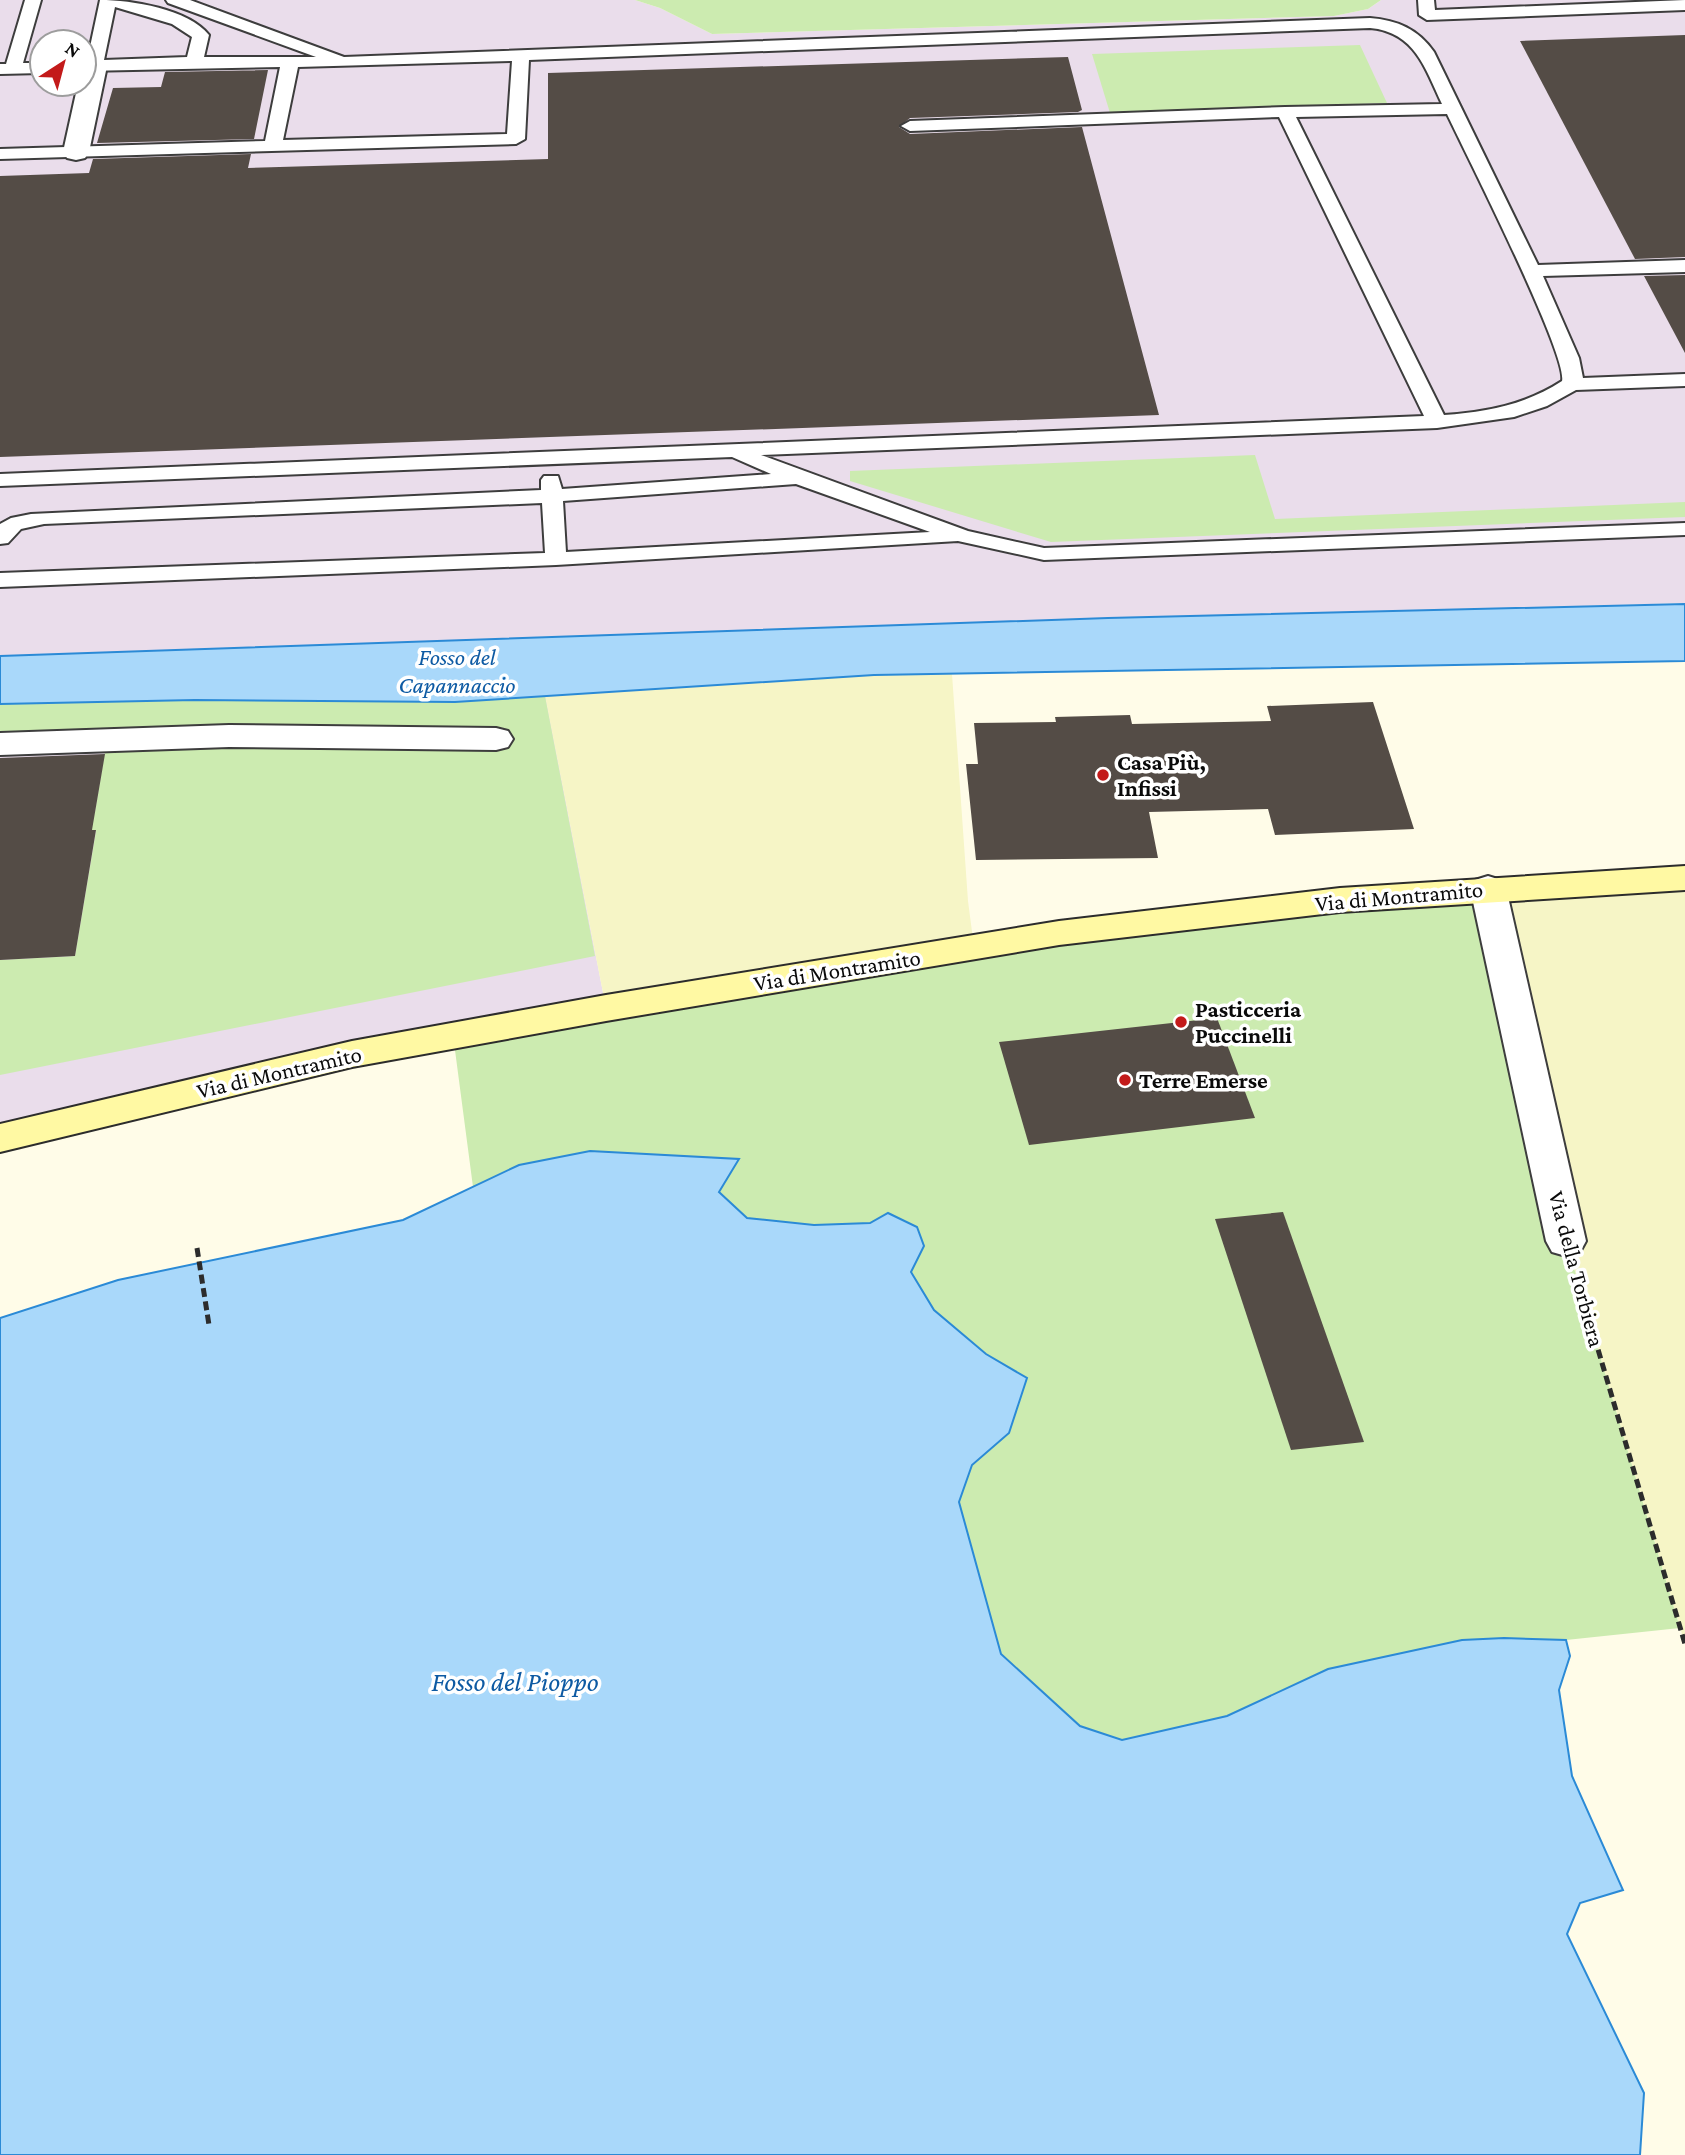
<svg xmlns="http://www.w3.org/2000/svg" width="1685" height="2155" font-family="'Crimson Pro',serif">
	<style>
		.industrial { fill: #eaddeb; fill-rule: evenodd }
		.farmland { fill: #f6f5c6 }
		.green { fill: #ccebb0 }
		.water { fill: #a9d8fa; stroke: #2b8ad6; stroke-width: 2 }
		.building { fill: #544c46 }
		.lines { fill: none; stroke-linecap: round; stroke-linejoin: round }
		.lane-casing { stroke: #3d3d3d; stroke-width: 4 }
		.street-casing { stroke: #3d3d3d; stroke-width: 4 }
		.secondary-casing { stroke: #2c2c2c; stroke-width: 4 }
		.path { stroke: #2c2c2c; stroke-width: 5; stroke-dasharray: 9 4.5; stroke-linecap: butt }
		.lane { fill: #fff; fill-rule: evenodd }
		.street { fill: #fff; fill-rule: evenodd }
		.secondary { fill: #fff9a3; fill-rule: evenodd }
		.poi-dot { fill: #c31a1a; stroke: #fff; stroke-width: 2.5 }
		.labels { text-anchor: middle; stroke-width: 7; stroke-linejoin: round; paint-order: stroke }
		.poi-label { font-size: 23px; font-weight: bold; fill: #0a0a0a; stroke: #fff; text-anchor: start }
		.street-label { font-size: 23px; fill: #0a0a0a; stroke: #fff }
		.water-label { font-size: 24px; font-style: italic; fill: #0d5aa3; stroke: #fff }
		.near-water-label { font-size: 28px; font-style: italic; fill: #0d5aa3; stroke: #fff }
	</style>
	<rect width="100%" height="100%" fill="#fffce8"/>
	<!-- industrial -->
	<path class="industrial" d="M0 0H635L660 8 712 34 1334 16 1368 9 1381 0H1685V603L534 637 606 1008 0 1138ZM42 42H84V84H42Z"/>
	<!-- farmland -->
	<g class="farmland">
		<polygon points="952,674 968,901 974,947 606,1008 545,696 874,675"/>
		<polygon points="1685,878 1685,1644 1566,1241 1488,888"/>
	</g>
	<!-- green -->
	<g class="green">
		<polygon points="635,0 1381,0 1368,9 1334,16 712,34 660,8"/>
		<polygon points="1360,45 1387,103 1110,113 1092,54"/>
		<polygon points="1255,455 1275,519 1685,502 1685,517 1051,542 850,481 850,471"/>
		<polygon points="545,696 595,956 0,1075 0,960 75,956 96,831 11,834 95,812 105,751 0,755 0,703 195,700 455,702"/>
		<polygon points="1488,888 1566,1241 1680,1628 1566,1640 1504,1638 1327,1669 1227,1716 1122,1740 1080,1726 1001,1655 959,1502 972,1465 1009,1433 1027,1378 986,1354 934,1310 911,1272 924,1246 888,1213 870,1223 814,1225 747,1218 719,1192 738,1159 590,1151 519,1165 473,1187 453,1035 1059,933"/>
	</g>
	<!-- water -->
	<g class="water">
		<polygon points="1685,604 1685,661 874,675 455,702 195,700 0,704 0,656 1108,618"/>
		<polygon points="590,1151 739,1159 719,1192 747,1218 814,1225 870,1223 888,1213 917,1227 924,1246 911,1272 934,1310 986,1354 1027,1378 1009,1433 972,1465 959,1502 1001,1654 1080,1726 1122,1740 1227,1716 1328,1669 1462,1640 1504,1638 1566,1640 1570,1656 1559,1690 1572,1776 1623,1890 1580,1903 1567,1934 1644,2093 1640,2155 0,2155 0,1318 118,1280 403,1220 519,1165"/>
	</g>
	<!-- building -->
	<g class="building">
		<polygon points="1685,35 1685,257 1635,259 1520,41"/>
		<polygon points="1068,57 1082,110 1078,112 910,118 899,127 910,134 1082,127 1159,415 0,457 0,176 89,173 93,159 251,154 248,168 548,159 548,73"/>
		<polygon points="268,70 254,139 97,143 113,88 161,87 165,72"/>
		<polygon points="1685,275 1685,353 1644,276"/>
		<polygon points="1373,702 1414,829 1275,835 1268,809 1149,812 1158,858 976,860 966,764 978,764 974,723 1056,722 1055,717 1130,715 1132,724 1271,721 1267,706"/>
		<polygon points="105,754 92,830 96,830 75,956 0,960 0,758"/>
		<polygon points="1217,1018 1255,1118 1029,1145 999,1042"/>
		<polygon points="1283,1212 1364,1442 1291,1450 1215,1219"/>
	</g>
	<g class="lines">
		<defs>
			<g id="lane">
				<polygon points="25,0 41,0 23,63 42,63 42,73 0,74 0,64 6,64"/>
				<path d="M100 0C132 0 188 9 209 35L204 57H316L168 3 166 0H190L344 57 1370 18C1397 20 1418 29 1434 52L1538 265 1685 260V272L1543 276 1579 358 1583 378 1685 374V386L1576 390 1547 406 1514 417 1437 428 761 455 968 531 1044 548 1685 523V535L1044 560 958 541 556 565 0 587V573L545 553 542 503 44 524 21 529 8 543 0 544V524L11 518 31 514 541 490V480L544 476H558L562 489 771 474 732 457 0 486V474L1424 416 1279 117 910 131 901 126 910 121 1285 107 1442 104C1425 68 1415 32 1370 28L529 60 525 139 516 144 0 159V149L265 141 280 67 84 71V61H87ZM115 7 172 24 192 37 187 57 104 60ZM512 61 507 134 283 140 298 67ZM1447 114C1465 152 1568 355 1562 381 1525 405 1486 412 1444 415L1296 117ZM796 484 930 532 566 552 563 501Z"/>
				<polygon points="1418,0 1434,0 1435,10 1685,0 1685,10 1427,20 1419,15"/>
			</g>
			<g id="street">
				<polygon points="94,58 103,61 107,66 89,152 85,158 76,160 67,158 63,152 78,84 84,84 84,62"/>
				<polygon points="229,725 496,728 508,731 513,739 508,747 496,750 229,747 0,755 0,733"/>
				<polygon points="1488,876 1501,880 1506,888 1586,1241 1580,1252 1566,1256 1552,1252 1546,1241 1470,888 1475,880"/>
			</g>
			<polygon id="secondary" points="1685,866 1685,890 1340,912 1059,945 606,1021 352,1067 0,1152 0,1124 352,1041 606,995 1059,921 1340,888"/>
		</defs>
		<!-- lane casing -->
		<use href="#lane" class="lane-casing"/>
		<!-- street casing -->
		<use href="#street" class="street-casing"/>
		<!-- secondary casing -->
		<use href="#secondary" class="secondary-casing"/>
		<!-- path -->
		<g class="path">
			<polyline points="197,1248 209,1325"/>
			<polyline points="1579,1285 1685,1644"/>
		</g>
		<!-- lane -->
		<use href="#lane" class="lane"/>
		<!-- street -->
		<use href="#street" class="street"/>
		<!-- secondary -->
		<use href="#secondary" class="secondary"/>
	</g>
	<!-- markers -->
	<g class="poi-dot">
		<circle cx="1103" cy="775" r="7"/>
		<circle cx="1181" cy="1022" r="7"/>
		<circle cx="1125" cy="1080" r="7"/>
	</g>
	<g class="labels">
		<!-- poi labels -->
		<g class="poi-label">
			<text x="1117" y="770">Casa Più,<tspan x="1117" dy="26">Infissi</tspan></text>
			<text x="1195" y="1017">Pasticceria<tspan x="1195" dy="26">Puccinelli</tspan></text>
			<text x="1139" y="1088">Terre Emerse</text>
		</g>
		<!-- street labels -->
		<g class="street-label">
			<text transform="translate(1399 896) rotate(-5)" y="8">Via di Montramito</text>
			<text transform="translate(837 970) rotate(-9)" y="8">Via di Montramito</text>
			<text transform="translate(279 1072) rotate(-13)" y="8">Via di Montramito</text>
			<text transform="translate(1577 1269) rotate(75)" y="8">Via della Torbiera</text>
		</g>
		<!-- water labels -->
		<g class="water-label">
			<text x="457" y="665">Fosso del<tspan x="457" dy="28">Capannaccio</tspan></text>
		</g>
		<!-- near-water labels -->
		<g class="near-water-label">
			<text x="515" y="1691">Fosso del Pioppo</text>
		</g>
	</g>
	<!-- north arrow -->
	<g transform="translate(63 63) rotate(36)"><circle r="33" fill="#ffffff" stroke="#9d9d9d" stroke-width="2"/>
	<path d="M0-5L12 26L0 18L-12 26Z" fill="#c31a1a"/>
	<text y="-10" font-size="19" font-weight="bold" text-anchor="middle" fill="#0a0a0a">N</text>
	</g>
</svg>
